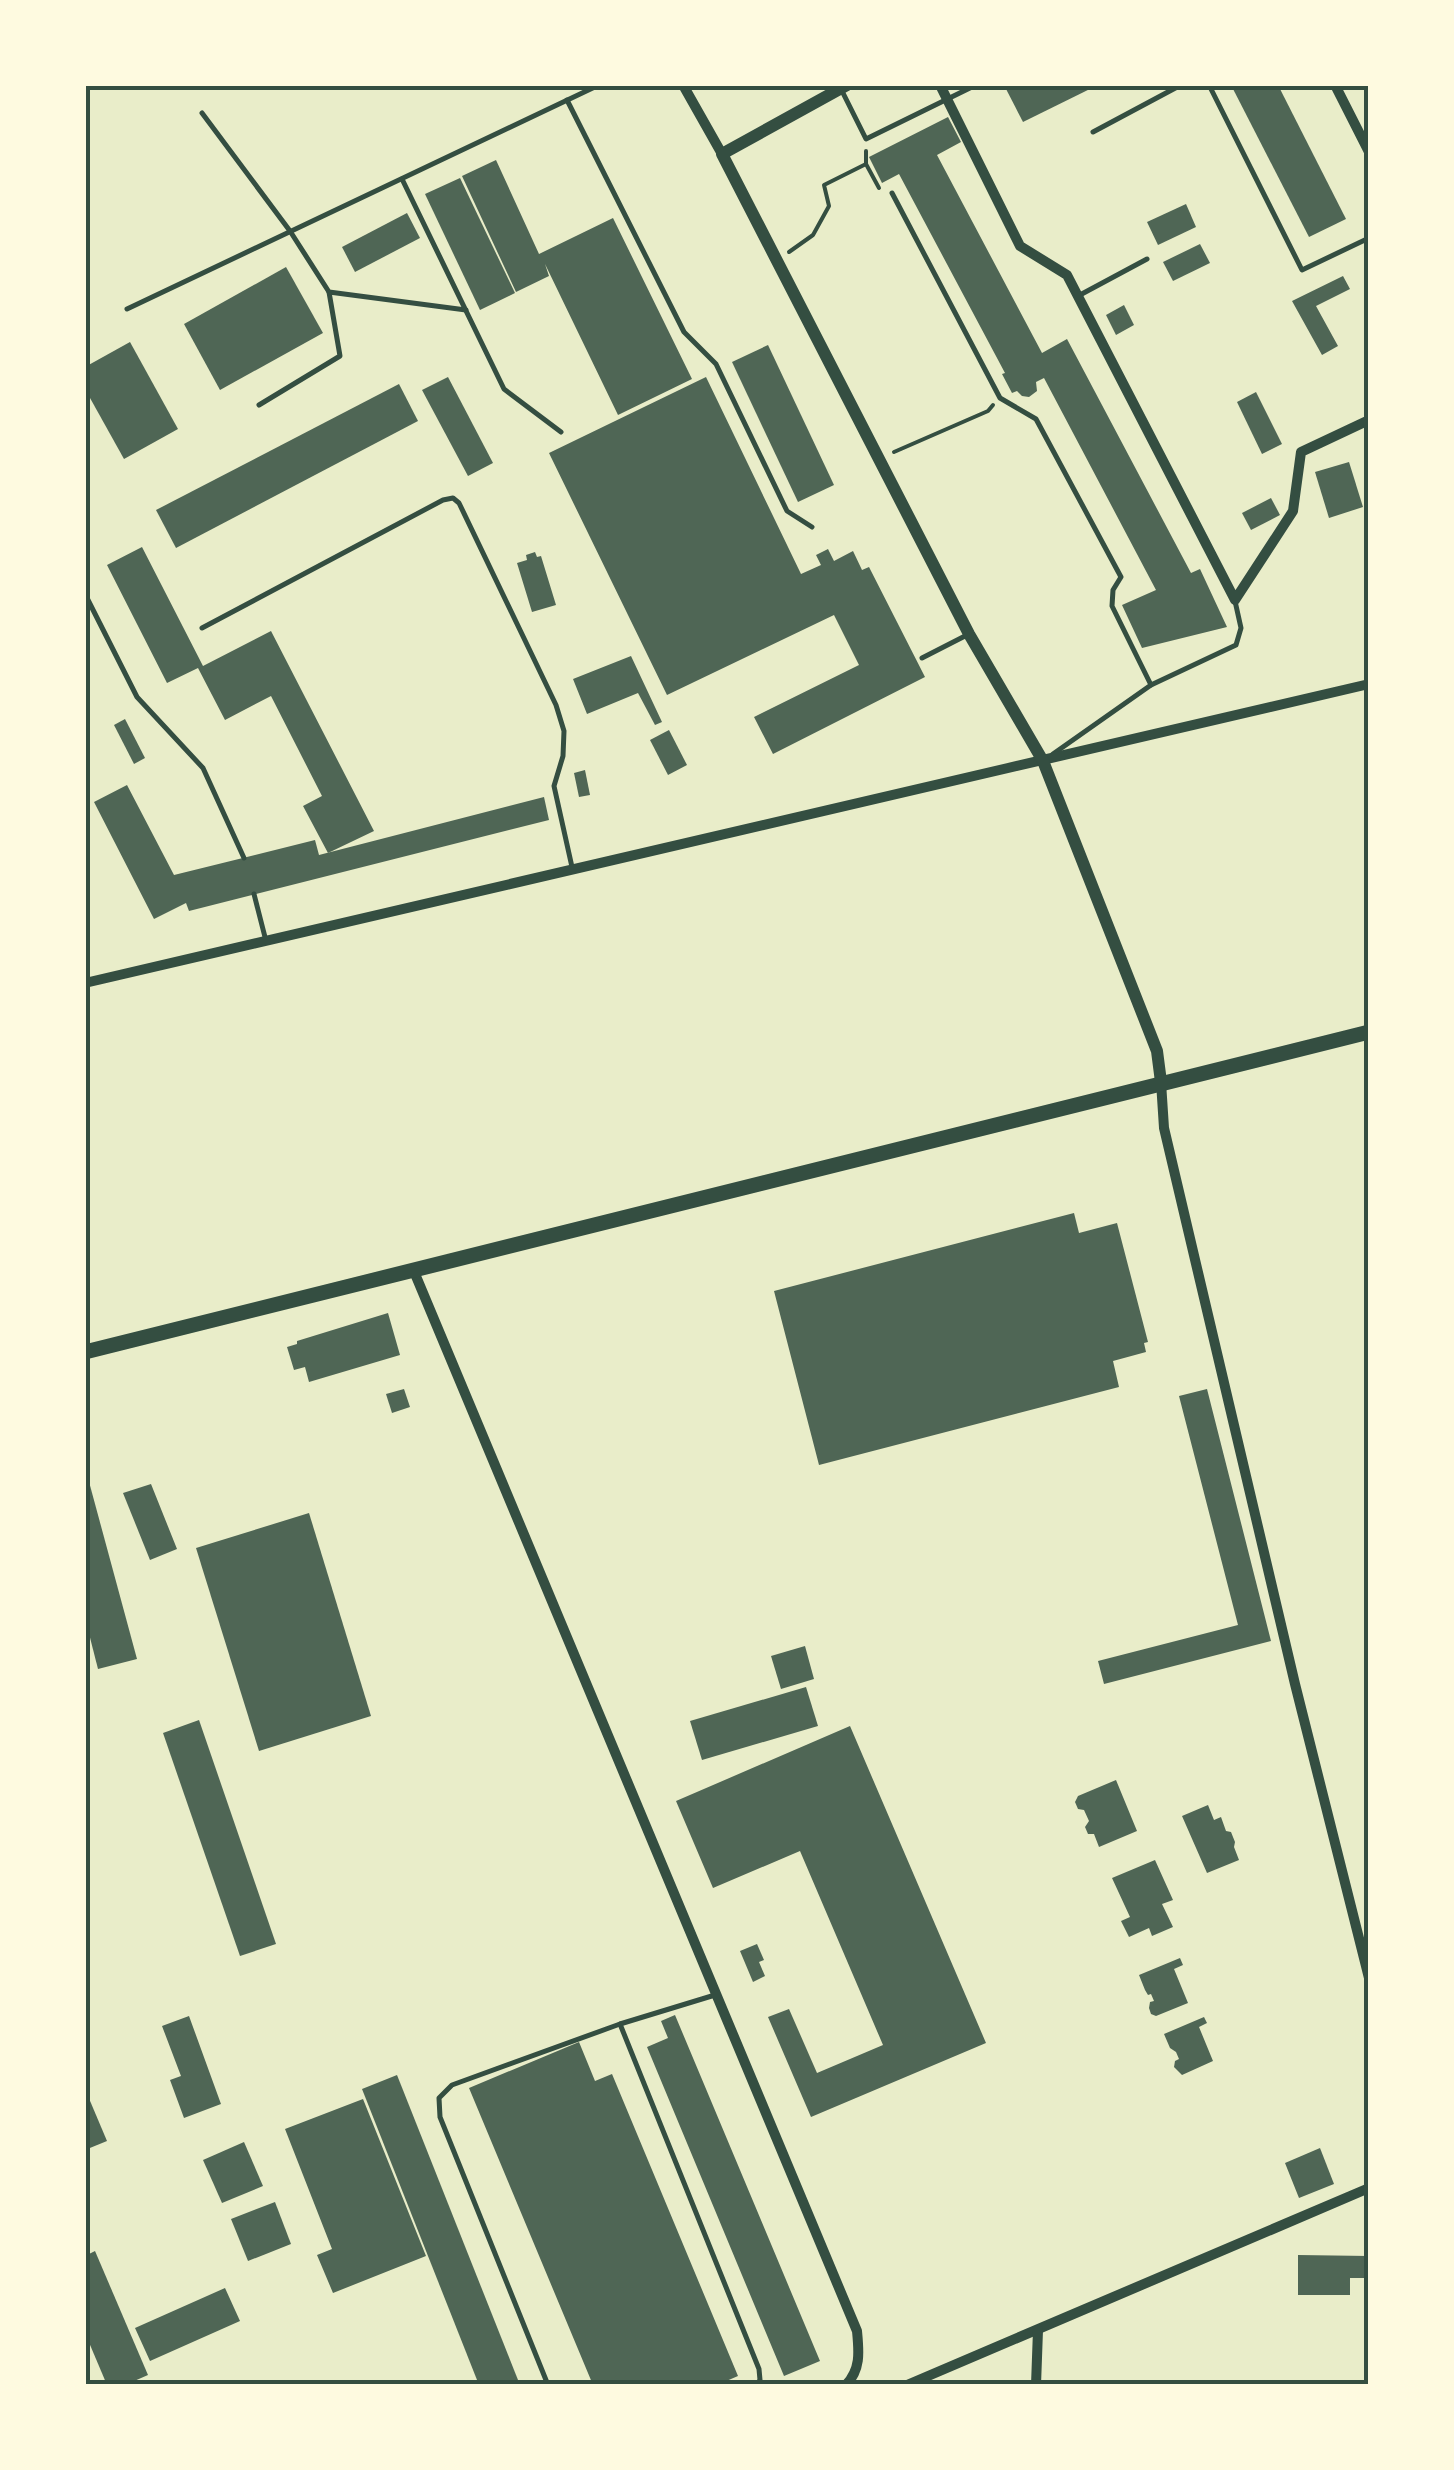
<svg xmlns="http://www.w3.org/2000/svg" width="1454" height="2470" font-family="'Open Sans',sans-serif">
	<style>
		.building { fill: #4f6655 }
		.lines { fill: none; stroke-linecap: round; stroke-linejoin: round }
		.path { stroke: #344e41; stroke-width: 4 }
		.service { stroke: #344e41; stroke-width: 5 }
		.minor { stroke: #344e41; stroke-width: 10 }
		.tertiary { stroke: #344e41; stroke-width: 12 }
		.secondary { stroke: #344e41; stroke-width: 15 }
		.neatline { fill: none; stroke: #344e41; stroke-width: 4 }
	</style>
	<rect width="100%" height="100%" fill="#e9edc9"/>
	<!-- building -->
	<g class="building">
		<polygon points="1008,85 1098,85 1023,122 1005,87"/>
		<polygon points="1231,85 1278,85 1346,219 1309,237"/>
		<polygon points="948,117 961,142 937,155 1042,353 1067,339 1191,573 1200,569 1227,627 1142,648 1122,605 1156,590 1044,378 1036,382 1037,391 1029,397 1022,396 1017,391 1012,393 1002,374 1005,373 899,174 882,183 869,157"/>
		<polygon points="496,160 539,254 613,218 692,379 618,415 545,264 549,276 516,292 462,176"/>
		<polygon points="460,178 515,293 480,310 425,194"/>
		<polygon points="1186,204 1196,227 1158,245 1147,222"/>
		<polygon points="407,213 420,238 355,272 342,247"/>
		<polygon points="1200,244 1210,263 1173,281 1163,262"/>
		<polygon points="286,267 323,333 220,390 184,324"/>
		<polygon points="1343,276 1350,289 1316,306 1338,346 1322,355 1292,301"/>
		<polygon points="1124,305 1134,325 1116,335 1106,315"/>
		<polygon points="130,342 178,429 124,459 85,389 85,367"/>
		<polygon points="768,345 834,485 798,502 732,362"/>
		<polygon points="448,377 493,463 468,476 422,390"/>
		<polygon points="706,377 801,574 821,565 816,555 828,549 834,561 853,551 862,570 869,567 925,677 773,754 754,717 859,665 834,615 667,695 549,453"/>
		<polygon points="399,384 418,421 176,548 156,510"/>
		<polygon points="1256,392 1282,444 1262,454 1237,402"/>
		<polygon points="1349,462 1363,507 1329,518 1315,472"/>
		<polygon points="1271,498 1280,515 1251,530 1242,513"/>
		<polygon points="142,547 203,666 271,631 374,831 328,853 303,806 322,796 271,696 225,720 198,668 167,683 107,565"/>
		<polygon points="535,552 537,557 541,556 556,605 532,612 517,563 527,560 526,555"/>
		<polygon points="631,656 662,722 655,725 638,693 587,714 573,679"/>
		<polygon points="125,719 145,758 134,764 114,725"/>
		<polygon points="669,730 687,765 668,775 650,740"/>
		<polygon points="585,770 590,795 579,797 574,773"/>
		<polygon points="127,785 174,875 315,840 319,855 544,797 549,820 189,911 186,903 154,919 94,802"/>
		<polygon points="1074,1213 1079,1233 1117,1223 1148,1342 1144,1343 1146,1352 1113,1361 1119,1387 819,1465 774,1291"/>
		<polygon points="388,1313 400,1355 309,1382 305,1367 294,1370 287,1347 297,1344 297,1341"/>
		<polygon points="404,1389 410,1407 392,1413 386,1394"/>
		<polygon points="1207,1389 1271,1641 1104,1684 1098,1661 1238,1625 1179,1396"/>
		<polygon points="85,1467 137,1659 98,1669 85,1618"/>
		<polygon points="151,1484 177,1549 150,1560 123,1493"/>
		<polygon points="309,1513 371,1716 259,1751 196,1548"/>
		<polygon points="805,1646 814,1679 781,1689 771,1656"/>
		<polygon points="806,1687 818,1726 702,1760 690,1721"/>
		<polygon points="199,1720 276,1944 240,1956 163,1733"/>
		<polygon points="850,1726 986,2043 811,2117 768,2017 789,2009 817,2073 883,2045 800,1851 713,1888 676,1801"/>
		<polygon points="1116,1780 1137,1831 1099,1847 1094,1834 1088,1834 1085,1827 1089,1821 1084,1810 1078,1809 1075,1802 1078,1796"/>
		<polygon points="1208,1805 1214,1820 1221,1817 1226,1831 1231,1832 1235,1842 1234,1847 1239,1860 1207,1873 1182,1816"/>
		<polygon points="1155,1860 1173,1900 1162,1904 1173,1927 1152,1936 1149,1928 1129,1937 1121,1921 1130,1917 1112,1878"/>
		<polygon points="757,1944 764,1960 759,1962 765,1976 753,1982 740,1951"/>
		<polygon points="1180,1958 1183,1965 1174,1969 1188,2003 1156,2016 1151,2014 1149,2008 1150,2002 1154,2001 1151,1994 1148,1995 1145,1990 1139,1975"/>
		<polygon points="675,2015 820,2361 784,2376 647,2047 668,2038 661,2021"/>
		<polygon points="189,2016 221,2104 184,2118 170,2080 181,2076 162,2026"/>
		<polygon points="1204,2017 1207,2023 1199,2027 1213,2061 1182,2075 1174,2067 1175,2061 1179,2059 1176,2052 1170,2048 1164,2034"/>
		<polygon points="579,2042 595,2081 612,2074 738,2376 717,2385 593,2385 469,2088"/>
		<polygon points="397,2075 520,2385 479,2385 362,2089"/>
		<polygon points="85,2089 107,2141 85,2150"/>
		<polygon points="363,2099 426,2256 333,2293 317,2255 332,2249 285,2129"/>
		<polygon points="244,2142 263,2186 222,2203 203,2160"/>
		<polygon points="1320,2148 1334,2184 1299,2198 1285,2163"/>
		<polygon points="275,2202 291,2244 248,2261 231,2219"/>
		<polygon points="95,2251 148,2375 125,2385 107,2385 85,2333 85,2256"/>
		<polygon points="1298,2255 1369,2256 1369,2278 1350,2278 1350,2295 1298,2295"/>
		<polygon points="225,2288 240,2321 150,2361 135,2328"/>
	</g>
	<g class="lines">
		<!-- path -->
		<g class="path">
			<polyline points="866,151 866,164 879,188"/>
			<polyline points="789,252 813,235 829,206 824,185 866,164"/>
			<polyline points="894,452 988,411 993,405"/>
		</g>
		<!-- service -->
		<g class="service">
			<polyline points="1209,85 1302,270 1369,238"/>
			<polyline points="842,91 866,139 976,85"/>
			<polyline points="567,100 684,332 716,364 787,511 812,527"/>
			<polyline points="202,113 290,231 329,292 466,310"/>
			<polyline points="1093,132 1181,85"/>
			<polyline points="402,179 504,389 561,432"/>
			<polyline points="892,193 1000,398 1036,419 1121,577 1113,590 1112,606 1151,685"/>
			<polyline points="1078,296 1147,259"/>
			<polyline points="127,309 599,85"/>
			<polyline points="259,405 340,356 329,292"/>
			<polyline points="85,594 137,697 203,768 244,858"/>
			<polyline points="202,628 443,500 453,498 459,503 556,705 564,731 563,756 554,786 572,867"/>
			<polyline points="922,658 967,635"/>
			<polyline points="1053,754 1151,685 1236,645 1241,628 1235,601"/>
			<polyline points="254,894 266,941"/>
			<polyline points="620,2024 759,2369 760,2380 756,2385"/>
			<polyline points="548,2385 440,2117 439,2098 452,2085 620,2024 715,1995"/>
		</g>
		<!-- minor -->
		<g class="minor">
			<polyline points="683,85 722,154"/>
			<polyline points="940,85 1020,246 1067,275 1235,600 1293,511 1301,452 1369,420"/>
			<polyline points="1335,85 1369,152"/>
			<polyline points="85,983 1369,684"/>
			<polyline points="1161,1082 1164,1128 1295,1684 1369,1978"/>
			<path d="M413 1269 857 2331C859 2352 861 2369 846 2385"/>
			<polyline points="907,2385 1369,2188"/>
			<polyline points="1036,2385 1038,2330"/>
		</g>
		<!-- tertiary -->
		<polyline class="tertiary" points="847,85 722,154 969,634 1043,761 1157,1051 1161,1082"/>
		<!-- secondary -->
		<polyline class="secondary" points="85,1352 1369,1032"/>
	</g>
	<!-- border -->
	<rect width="1454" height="2470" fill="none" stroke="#fefae0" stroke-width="175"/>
	<rect x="88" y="88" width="1278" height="2294" class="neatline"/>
</svg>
